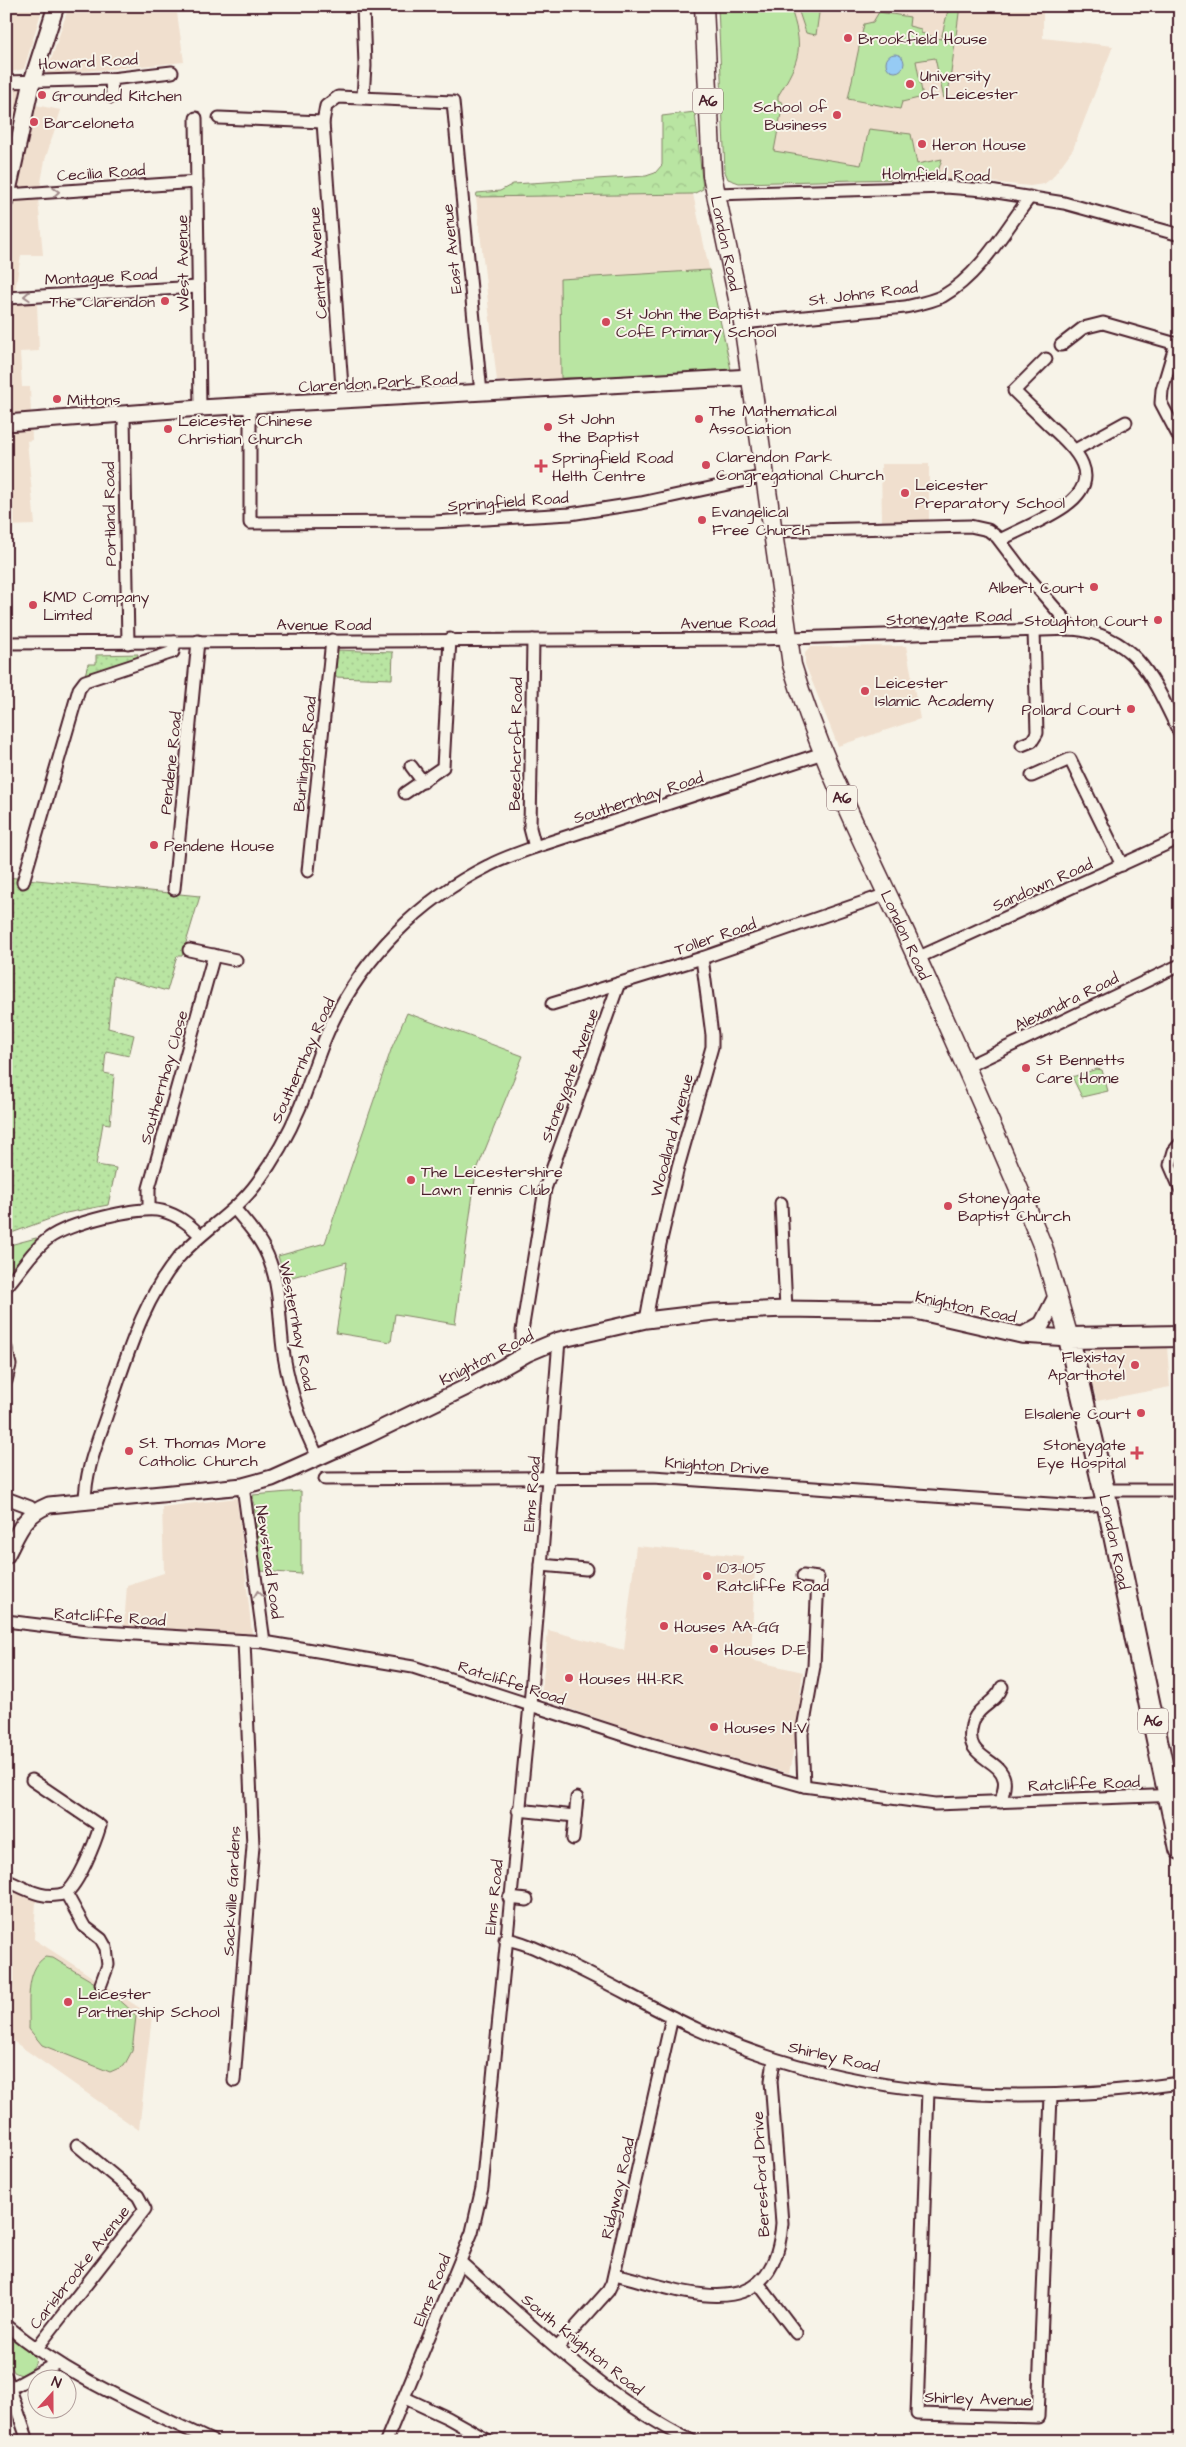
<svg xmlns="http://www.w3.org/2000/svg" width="1186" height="2447" font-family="'Architects Daughter',sans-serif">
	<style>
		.built { fill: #f0dfce }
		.grass { fill: #b9e5a2; stroke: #828266 }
		.forest { fill: url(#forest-crowns); stroke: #828266 }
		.garden { fill: url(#garden-dots); stroke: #828266 }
		.water { fill: #96cbf4; stroke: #7886a4 }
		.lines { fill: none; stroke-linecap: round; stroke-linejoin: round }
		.street-casing { stroke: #4a1f2b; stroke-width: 15 }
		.secondary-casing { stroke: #4a1f2b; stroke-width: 19 }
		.primary-casing { stroke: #4a1f2b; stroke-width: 21 }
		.highway-casing { stroke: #4a1f2b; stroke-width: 24 }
		.street { stroke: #f7f3e8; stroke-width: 11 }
		.secondary { stroke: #f7f3e8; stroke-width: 15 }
		.primary { stroke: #f7f3e8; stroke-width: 18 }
		.highway { stroke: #f7f3e8; stroke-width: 20 }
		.oneway { stroke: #a0898a }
		.poi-dot { fill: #d1495b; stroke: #f7f3e8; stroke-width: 2 }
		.labels { text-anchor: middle; stroke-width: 4; stroke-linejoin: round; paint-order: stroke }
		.shield { fill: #f7f3e8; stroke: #7e5f64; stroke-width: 1 }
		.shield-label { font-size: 15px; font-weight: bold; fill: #4a1f2b }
		.poi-label { font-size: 16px; fill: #4a1f2b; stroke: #f7f3e8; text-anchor: start }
		.street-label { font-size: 16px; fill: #4a1f2b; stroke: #f7f3e8 }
	</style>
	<defs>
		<pattern id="forest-crowns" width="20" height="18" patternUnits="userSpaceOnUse" patternTransform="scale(1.25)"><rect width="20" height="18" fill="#b9e5a2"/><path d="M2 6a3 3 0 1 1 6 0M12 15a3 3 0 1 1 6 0" fill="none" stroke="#a1c48c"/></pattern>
		<pattern id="garden-dots" width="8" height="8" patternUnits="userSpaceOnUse" patternTransform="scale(1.25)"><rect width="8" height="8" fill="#b9e5a2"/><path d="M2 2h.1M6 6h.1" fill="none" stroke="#a1c48c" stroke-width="1.8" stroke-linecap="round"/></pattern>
	</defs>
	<rect width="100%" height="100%" fill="#f7f3e8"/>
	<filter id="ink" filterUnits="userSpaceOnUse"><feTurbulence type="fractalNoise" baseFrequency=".02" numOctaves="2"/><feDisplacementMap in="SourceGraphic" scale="10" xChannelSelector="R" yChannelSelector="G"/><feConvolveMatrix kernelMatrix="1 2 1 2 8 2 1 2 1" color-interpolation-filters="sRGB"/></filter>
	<g filter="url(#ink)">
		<!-- built -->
		<g class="built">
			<polygon points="28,6 43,6 24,69 6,73 6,12"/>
			<polygon points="69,6 176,6 184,62 46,75"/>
			<polygon points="718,6 1043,6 1043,38 1113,46 1073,149 1052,178 1044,184 1030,186 971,180 929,179 739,183 728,179 725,172"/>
			<polygon points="6,87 39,87 35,105 61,110 45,160 38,199 43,255 21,255 15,290 15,297 36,296 37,304 39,351 20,352 22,387 30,387 32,440 27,441 35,525 6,526"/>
			<polygon points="693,194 732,374 497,381 476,197"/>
			<polygon points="881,464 929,464 929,522 882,522"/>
			<polygon points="906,646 920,719 838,746 805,664 805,653 811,647"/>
			<polygon points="1167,1346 1170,1387 1097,1401 1085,1360 1086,1351 1089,1349"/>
			<polygon points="237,1498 252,1634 124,1626 127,1585 164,1573 162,1507"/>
			<polygon points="636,1546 743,1556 743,1568 755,1570 751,1660 803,1672 800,1695 803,1701 789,1773 654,1738 541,1699 548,1630 624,1650"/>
			<polygon points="6,1884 36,1900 34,1939 152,2016 139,2130 6,2036"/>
		</g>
		<!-- grass -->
		<g class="grass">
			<path d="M718 6H790C804 48 801 58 778 96V100L783 103 774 151 861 165 869 129 911 134 917 164 942 159 936 178 739 183 728 179 725 172Z"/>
			<polygon points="797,6 820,6 816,35 806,33"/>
			<polygon points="949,6 960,6 948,95 944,99 935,58 916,61 923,97 902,102 900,109 848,99 864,24 873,22 879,12 910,17 909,26 921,29 921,33 941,39"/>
			<polygon points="709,270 732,374 561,378 560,279"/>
			<polygon points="407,1013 523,1056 476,1172 455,1324 395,1314 391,1342 336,1333 347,1262 285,1279 278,1256 325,1243 392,1047"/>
			<polygon points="1097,1069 1102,1070 1108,1091 1082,1097 1072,1077"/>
			<polygon points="36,1238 40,1239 6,1279 6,1246"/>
			<polygon points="301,1491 301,1574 261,1571 253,1495"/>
			<path d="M45 1957 53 1958C81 1976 115 1991 136 2016L132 2051 124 2066 110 2072 42 2045 29 2029C30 2006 24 1971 45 1957Z"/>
			<path d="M6 2335 35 2356C38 2367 29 2371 21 2375L14 2372 6 2356Z"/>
		</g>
		<!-- forest -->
		<polygon class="forest" points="695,112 703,189 693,194 476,197 477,193 500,191 513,184 646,176 655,173 662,165 662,116"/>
		<!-- garden -->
		<g class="garden">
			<polygon points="335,650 393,652 392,679 334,677"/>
			<polygon points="138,654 137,658 85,675 88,664 96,664 96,655"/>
			<polygon points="6,877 200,896 182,956 177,956 167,991 113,976 108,1028 134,1035 129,1056 106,1051 104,1073 114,1075 110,1124 103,1123 96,1165 116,1168 108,1205 66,1213 6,1235"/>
		</g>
		<!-- water -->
		<circle class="water" cx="895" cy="63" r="9"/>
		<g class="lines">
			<defs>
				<g id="street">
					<polyline points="111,79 112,97"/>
					<polyline points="6,82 111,79 172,72"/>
					<polyline points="363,97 365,66 363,6"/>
					<polyline points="196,118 200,408"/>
					<polyline points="219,118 323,122 326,106 338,97 453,102 481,393"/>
					<polyline points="323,122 343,401"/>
					<polyline points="716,194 946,187 984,190 1064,203 1180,235"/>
					<polyline points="7,195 197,182"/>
					<polyline points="6,298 198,287"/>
					<path d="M743 323 905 307C918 304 931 302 943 296 980 275 1005 230 1030 197"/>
					<polyline points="1176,343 1162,390 1161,403 1180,439"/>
					<polyline points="1061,345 1083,328 1103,323 1180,345"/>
					<polyline points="250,406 250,523 433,522 570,514 641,503 765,476"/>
					<polyline points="124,415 128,643"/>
					<polyline points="1075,450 1126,422"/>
					<polyline points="772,531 970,526 988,530 997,537 1022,570 1073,629"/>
					<path d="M1000 540C1021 529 1045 520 1065 506 1106 477 1075 449 1050 426 1038 414 1026 403 1014 391L1046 359"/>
					<polyline points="533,640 530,828 535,847"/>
					<polyline points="6,643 175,642"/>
					<polyline points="1022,745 1032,741 1037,733 1034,631"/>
					<polyline points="411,766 423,782"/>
					<polyline points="1032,776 1070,759 1122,865"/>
					<polyline points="405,793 443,767 450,639"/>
					<polyline points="308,871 332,640"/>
					<path d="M23 882 79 689 85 681 173 652 175 642 759 639 1073 629C1138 636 1154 681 1180 734"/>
					<polyline points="174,889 198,641"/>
					<polyline points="189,950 236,960"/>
					<polyline points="917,958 1180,838"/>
					<polyline points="552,1004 702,958 887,894"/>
					<polyline points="966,1067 1180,965"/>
					<polyline points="1180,1144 1174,1151 1170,1165 1180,1188"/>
					<polyline points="781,1203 786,1309"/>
					<path d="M234 1208C248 1225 263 1241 270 1262 281 1291 279 1325 284 1356 290 1391 302 1426 318 1457"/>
					<polyline points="149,1209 149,1188 214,955"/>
					<path d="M6 1287C20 1272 31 1251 49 1238 67 1224 140 1205 162 1211 178 1215 189 1224 200 1235"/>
					<polyline points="646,1320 660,1244 678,1167 712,1047 712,1035 702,958"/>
					<polyline points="6,1348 10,1365 6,1381"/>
					<polyline points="528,1353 522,1340 522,1331 545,1189 619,983"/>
					<polyline points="325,1479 653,1477 1080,1506 1106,1504"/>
					<polyline points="243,1486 264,1642"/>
					<polyline points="1103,1490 1180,1490"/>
					<polyline points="6,1498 30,1507 34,1511"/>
					<path d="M85 1503C85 1470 98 1441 108 1411 127 1357 142 1301 179 1257 203 1230 236 1212 257 1183 274 1160 289 1133 300 1107 311 1080 318 1052 331 1025 364 956 420 900 488 866 503 858 519 853 535 847L823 753"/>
					<polyline points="541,1565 586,1569"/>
					<polyline points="803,1576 818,1578 814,1666 802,1734 804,1786"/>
					<polyline points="6,1621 87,1631 264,1642 413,1667 651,1744 804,1786 935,1804 1180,1795"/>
					<path d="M32 1780 100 1826C95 1843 79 1883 66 1893"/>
					<path d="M1001 1802C1002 1795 1006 1786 1004 1779 999 1757 963 1759 972 1725 976 1706 996 1704 1002 1687"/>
					<polyline points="518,1810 575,1816"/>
					<polyline points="573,1839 577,1798"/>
					<path d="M6 1880C26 1889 44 1901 66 1893L84 1926 101 1939 106 1948 108 1965 101 1984"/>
					<polyline points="509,1898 527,1900"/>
					<path d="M505 1939C526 1942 545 1953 564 1962 610 1983 653 2009 699 2030 850 2098 1018 2107 1180 2083"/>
					<polyline points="234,2081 253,1846 244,1641"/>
					<polyline points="928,2090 917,2414 1038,2417 1051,2096"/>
					<path d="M460 2262C533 2326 604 2398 692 2441"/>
					<path d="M615 2274C683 2291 774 2331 782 2223L771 2081 774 2059"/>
					<polyline points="758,2283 796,2333"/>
					<path d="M6 2325C67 2377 141 2407 212 2441"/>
					<polyline points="558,2347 608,2291 612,2283 672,2017"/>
					<polyline points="36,2349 145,2209 138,2196 77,2145"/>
					<polyline points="6,2377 28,2441"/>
					<polyline points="6,2388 17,2385 57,2363"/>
					<polyline points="405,2398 448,2418 489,2441"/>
					<polyline points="386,2441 472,2232 482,2188 530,1705 559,1340"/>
					<polyline points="1179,2441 1180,2439"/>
				</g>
				<g id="secondary">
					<polyline points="6,200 32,81 56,6"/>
					<polyline points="6,423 200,408 751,377"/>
					<polyline points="1023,1335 1042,1324 1057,1295"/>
					<path d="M6 1556C19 1532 22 1516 49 1505L243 1486 272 1478 368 1435 471 1385 528 1353 559 1340 646 1320 714 1312 786 1309 916 1311 1021 1335 1069 1338"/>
				</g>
				<g id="primary">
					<path id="s1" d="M704 6 712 175 743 323 792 665C819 754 860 836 899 919 944 1016 987 1114 1029 1213L1043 1247 1069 1338"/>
				</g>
				<g id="highway">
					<path id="s2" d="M1180 1336 1069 1338 1111 1521 1180 1849"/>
				</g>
			</defs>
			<!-- street casing -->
			<use href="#street" class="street-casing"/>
			<!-- secondary casing -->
			<use href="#secondary" class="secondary-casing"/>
			<!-- primary casing -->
			<use href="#primary" class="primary-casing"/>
			<!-- highway casing -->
			<use href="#highway" class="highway-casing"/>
			<!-- street -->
			<use href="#street" class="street"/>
			<!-- secondary -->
			<use href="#secondary" class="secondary"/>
			<!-- primary -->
			<use href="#primary" class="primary"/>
			<!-- highway -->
			<use href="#highway" class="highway"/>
		</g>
		<!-- one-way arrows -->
		<defs><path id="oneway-chevron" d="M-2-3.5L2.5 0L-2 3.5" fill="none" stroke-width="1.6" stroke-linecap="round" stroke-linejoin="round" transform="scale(1.25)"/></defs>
		<g class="oneway">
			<use href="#oneway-chevron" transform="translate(56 192) rotate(-4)"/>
			<use href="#oneway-chevron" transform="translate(27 296) rotate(177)"/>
			<use href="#oneway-chevron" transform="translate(258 1594) rotate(-98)"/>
		</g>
	</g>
	<!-- markers -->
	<g class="poi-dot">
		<circle cx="848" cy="38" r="5"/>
		<circle cx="910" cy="84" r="5"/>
		<circle cx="42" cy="95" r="5"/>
		<circle cx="837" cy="115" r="5"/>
		<circle cx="34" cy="122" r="5"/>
		<circle cx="922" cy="144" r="5"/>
		<circle cx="165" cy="301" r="5"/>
		<circle cx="606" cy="322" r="5"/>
		<circle cx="57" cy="399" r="5"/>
		<circle cx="699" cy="419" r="5"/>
		<circle cx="548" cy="427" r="5"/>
		<circle cx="168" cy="429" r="5"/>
		<circle cx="706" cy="465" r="5"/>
		<path d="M538.5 458.5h5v5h5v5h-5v5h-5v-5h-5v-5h5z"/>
		<circle cx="905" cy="493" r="5"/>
		<circle cx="702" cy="520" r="5"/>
		<circle cx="1094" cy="587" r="5"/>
		<circle cx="33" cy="605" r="5"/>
		<circle cx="1158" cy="620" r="5"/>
		<circle cx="865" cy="691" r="5"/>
		<circle cx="1131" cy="709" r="5"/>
		<circle cx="154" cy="845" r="5"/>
		<circle cx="1026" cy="1068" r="5"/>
		<circle cx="411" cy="1180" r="5"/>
		<circle cx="948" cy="1206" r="5"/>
		<circle cx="1135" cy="1365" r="5"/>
		<circle cx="1141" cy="1413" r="5"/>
		<circle cx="129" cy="1451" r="5"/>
		<path d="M1134.5 1445.5h5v5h5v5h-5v5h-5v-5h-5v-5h5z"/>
		<circle cx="707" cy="1576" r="5"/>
		<circle cx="664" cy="1626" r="5"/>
		<circle cx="714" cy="1649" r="5"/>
		<circle cx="569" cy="1678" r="5"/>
		<circle cx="714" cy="1727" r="5"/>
		<circle cx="68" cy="2002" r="5"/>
	</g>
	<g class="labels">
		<!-- shield labels -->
		<g class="shield">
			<rect x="693" y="88.5" width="30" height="25" rx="4"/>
			<rect x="827" y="785.5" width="30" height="25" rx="4"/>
			<rect x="1138" y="1708.5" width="30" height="25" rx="4"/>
		</g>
		<g class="shield-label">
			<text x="708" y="106">A6</text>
			<text x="842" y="803">A6</text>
			<text x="1153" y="1726">A6</text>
		</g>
		<!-- poi labels -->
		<g class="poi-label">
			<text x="858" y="44">Brookfield House</text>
			<text x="920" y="81">University<tspan x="920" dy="18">of Leicester</tspan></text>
			<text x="52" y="101">Grounded Kitchen</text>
			<text x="827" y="112" text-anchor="end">School of<tspan x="827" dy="18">Business</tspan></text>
			<text x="44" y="128">Barceloneta</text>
			<text x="932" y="150">Heron House</text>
			<text x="155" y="307" text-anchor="end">The Clarendon</text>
			<text x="616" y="319">St John the Baptist<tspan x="616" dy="18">CofE Primary School</tspan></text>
			<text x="67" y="405">Mittons</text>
			<text x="709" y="416">The Mathematical<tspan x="709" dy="18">Association</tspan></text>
			<text x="558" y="424">St John<tspan x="558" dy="18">the Baptist</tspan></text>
			<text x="178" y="426">Leicester Chinese<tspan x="178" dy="18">Christian Church</tspan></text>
			<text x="716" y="462">Clarendon Park<tspan x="716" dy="18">Congregational Church</tspan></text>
			<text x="552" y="463">Springfield Road<tspan x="552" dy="18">Helth Centre</tspan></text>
			<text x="915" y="490">Leicester<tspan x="915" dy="18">Preparatory School</tspan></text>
			<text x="712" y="517">Evangelical<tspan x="712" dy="18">Free Church</tspan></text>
			<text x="1084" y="593" text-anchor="end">Albert Court</text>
			<text x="43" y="602">KMD Company<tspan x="43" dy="18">Limted</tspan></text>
			<text x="1148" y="626" text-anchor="end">Stoughton Court</text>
			<text x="875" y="688">Leicester<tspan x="875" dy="18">Islamic Academy</tspan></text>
			<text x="1121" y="715" text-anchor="end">Pollard Court</text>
			<text x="164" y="851">Pendene House</text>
			<text x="1036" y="1065">St Bennetts<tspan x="1036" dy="18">Care Home</tspan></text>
			<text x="421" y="1177">The Leicestershire<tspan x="421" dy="18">Lawn Tennis Club</tspan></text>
			<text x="958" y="1203">Stoneygate<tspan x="958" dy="18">Baptist Church</tspan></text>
			<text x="1125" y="1362" text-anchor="end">Flexistay<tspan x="1125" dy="18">Aparthotel</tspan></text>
			<text x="1131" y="1419" text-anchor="end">Elsalene Court</text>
			<text x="139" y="1448">St. Thomas More<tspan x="139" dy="18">Catholic Church</tspan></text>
			<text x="1126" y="1450" text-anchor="end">Stoneygate<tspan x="1126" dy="18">Eye Hospital</tspan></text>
			<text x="717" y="1573">103-105<tspan x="717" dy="18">Ratcliffe Road</tspan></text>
			<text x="674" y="1632">Houses AA-GG</text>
			<text x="724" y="1655">Houses D-E</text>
			<text x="579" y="1684">Houses HH-RR</text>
			<text x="724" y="1733">Houses N-V</text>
			<text x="78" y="1999">Leicester<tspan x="78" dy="18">Partnership School</tspan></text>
		</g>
		<!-- street labels -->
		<g class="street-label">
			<text transform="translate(88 61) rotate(-3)" y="6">Howard Road</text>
			<text transform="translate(101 172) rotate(-4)" y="6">Cecilia Road</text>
			<text transform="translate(936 174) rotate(1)" y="6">Holmfield Road</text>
			<text dy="6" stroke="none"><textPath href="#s1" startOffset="239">London Road</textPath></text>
			<text transform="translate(451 249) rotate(-96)" y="6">East Avenue</text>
			<text transform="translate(182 263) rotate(-91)" y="6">West Avenue</text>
			<text transform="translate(317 263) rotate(-94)" y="6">Central Avenue</text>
			<text transform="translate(101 276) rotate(-3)" y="6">Montague Road</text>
			<text transform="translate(863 293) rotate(-7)" y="6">St. Johns Road</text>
			<text transform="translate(378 382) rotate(-3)" y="6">Clarendon Park Road</text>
			<text transform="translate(508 501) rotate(-4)" y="6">Springfield Road</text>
			<text transform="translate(109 514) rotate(-91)" y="6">Portland Road</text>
			<text transform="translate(949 617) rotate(-2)" y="6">Stoneygate Road</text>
			<text transform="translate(728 622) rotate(-1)" y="6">Avenue Road</text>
			<text x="324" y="630">Avenue Road</text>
			<text transform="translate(515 744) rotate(-89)" y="6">Beechcroft Road</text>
			<text transform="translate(304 754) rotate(-84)" y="6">Burlington Road</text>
			<text transform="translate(170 763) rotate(-84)" y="6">Pendene Road</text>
			<text transform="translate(638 797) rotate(-18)" y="6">Southernhay Road</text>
			<text transform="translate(1042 884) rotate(-24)" y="6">Sandown Road</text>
			<text dy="6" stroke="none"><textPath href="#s1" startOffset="959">London Road</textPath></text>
			<text transform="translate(715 936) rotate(-19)" y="6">Toller Road</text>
			<text transform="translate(1066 1001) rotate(-26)" y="6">Alexandra Road</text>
			<text transform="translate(302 1060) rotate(-66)" y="6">Southernhay Road</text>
			<text transform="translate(569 1075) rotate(-70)" y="6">Stoneygate Avenue</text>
			<text transform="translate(163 1077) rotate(-74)" y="6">Southernhay Close</text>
			<text transform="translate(671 1135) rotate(-75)" y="6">Woodland Avenue</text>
			<text transform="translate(966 1306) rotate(12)" y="6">Knighton Road</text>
			<text transform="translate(298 1326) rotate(79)" y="6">Westernhay Road</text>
			<text transform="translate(486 1357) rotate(-27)" y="6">Knighton Road</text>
			<text transform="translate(717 1465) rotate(4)" y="6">Knighton Drive</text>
			<text transform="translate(531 1494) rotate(-85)" y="6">Elms Road</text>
			<text dy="6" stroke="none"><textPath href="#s2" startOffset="320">London Road</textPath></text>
			<text transform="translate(270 1562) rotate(82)" y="6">Newstead Road</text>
			<text transform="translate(110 1616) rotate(4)" y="6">Ratcliffe Road</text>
			<text transform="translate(512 1682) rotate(18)" y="6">Ratcliffe Road</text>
			<text transform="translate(1084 1783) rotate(-2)" y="6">Ratcliffe Road</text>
			<text transform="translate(231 1891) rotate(-87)" y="6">Sackville Gardens</text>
			<text transform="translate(493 1897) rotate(-84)" y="6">Elms Road</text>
			<text transform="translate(834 2056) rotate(13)" y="6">Shirley Road</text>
			<text transform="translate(760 2174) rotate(-93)" y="6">Beresford Drive</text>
			<text transform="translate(617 2188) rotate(-77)" y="6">Ridgway Road</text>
			<text transform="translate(79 2267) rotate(-52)" y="6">Carisbrooke Avenue</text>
			<text transform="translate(431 2290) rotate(-68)" y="6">Elms Road</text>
			<text transform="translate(583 2344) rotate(39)" y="6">South Knighton Road</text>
			<text transform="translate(978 2398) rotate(2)" y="6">Shirley Avenue</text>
		</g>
	</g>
	<!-- margin -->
	<rect width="1186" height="2447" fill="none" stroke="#f7f3e8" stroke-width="25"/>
	<rect x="12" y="12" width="1161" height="2422" fill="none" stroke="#4a1f2b" stroke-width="2" filter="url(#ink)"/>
	<!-- north arrow -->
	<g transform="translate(52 2394) rotate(21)"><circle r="24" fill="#f7f3e8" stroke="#b29e9c"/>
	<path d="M0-4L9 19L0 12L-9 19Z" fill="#d1495b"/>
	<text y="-8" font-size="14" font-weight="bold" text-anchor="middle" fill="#4a1f2b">N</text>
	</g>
</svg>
